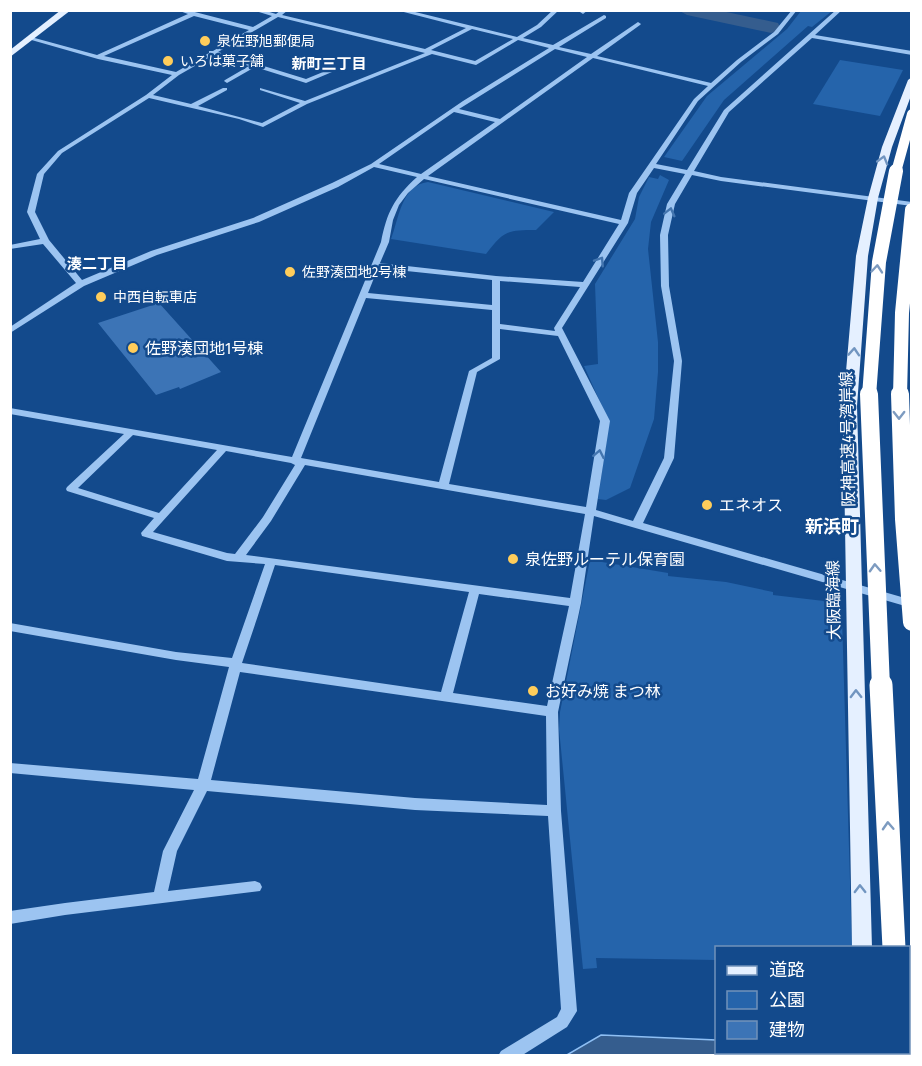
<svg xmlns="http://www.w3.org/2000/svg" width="922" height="1066" font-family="'Fira Sans Condensed','Noto Sans JP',sans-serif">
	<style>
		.green { fill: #2564ab }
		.water { fill: #355d8e; stroke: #8ebff4; stroke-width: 1.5 }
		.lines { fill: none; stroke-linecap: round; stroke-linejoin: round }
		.river { fill: #355d8e; fill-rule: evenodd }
		.building { fill: #3c74b6 }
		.minor { fill: #9cc4f1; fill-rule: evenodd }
		.major { fill: #e5f0ff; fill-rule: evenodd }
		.highway { fill: #fff; fill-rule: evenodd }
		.highway-bridge-far3 { stroke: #fff; stroke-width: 10 }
		.highway-bridge-far2 { stroke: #fff; stroke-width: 14 }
		.highway-bridge-far1 { stroke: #fff; stroke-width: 18 }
		.highway-bridge { stroke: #fff; stroke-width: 23 }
		.oneway { stroke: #7195c0 }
		.oneway2 { stroke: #4375af }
		.oneway3 { stroke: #7d9bc0 }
		.poi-dot { fill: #ffcd5b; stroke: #134a8c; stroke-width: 2 }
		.labels { text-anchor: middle; stroke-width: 5; stroke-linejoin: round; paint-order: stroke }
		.far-poi-label { font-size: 14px; fill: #fff; stroke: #134a8c; text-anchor: start }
		.far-neighbourhood-label { font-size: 15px; font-weight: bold; fill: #fff; stroke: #134a8c }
		.poi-label { font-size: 16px; fill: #fff; stroke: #134a8c; text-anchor: start }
		.street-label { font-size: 16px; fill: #fff; stroke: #134a8c }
		.neighbourhood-label { font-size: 18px; font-weight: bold; fill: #fff; stroke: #134a8c }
	</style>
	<rect width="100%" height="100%" fill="#134a8c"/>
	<!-- green -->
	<g class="green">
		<polygon points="801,11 832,11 812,27 808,26 724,100 682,161 664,157 707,96 787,29"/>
		<polygon points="840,60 903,70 880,116 813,104"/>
		<polygon points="660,175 669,180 651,222 648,249 658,342 658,372 654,419 630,488 606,500 598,499 609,422 584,366 598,364 595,284 635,219 639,197 649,177 658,179"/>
		<path d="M428 182 554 212 536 230C506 230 504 231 486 254L391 239C399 219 401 185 428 182Z"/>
		<polygon points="590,560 668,573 668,576 726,582 773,592 773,595 824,601 842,618 852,947 716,948 716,960 596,958 597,968 583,969 559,729 560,712"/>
	</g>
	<!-- water -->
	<polygon class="water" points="601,1035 716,1040 716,1052 885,1052 909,1055 565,1056"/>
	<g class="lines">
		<!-- river -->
		<polygon class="river" points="678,10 717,10 778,23 780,27 778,31 771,33 687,15"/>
	</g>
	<!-- building -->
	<polygon class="building" points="159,303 221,372 180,389 179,387 156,395 98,323"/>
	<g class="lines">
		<!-- minor -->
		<g class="minor">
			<path d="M177 10H187L253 27 272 16 252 10H263L276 14 281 10H288L282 15 425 49 466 28 396 10H407L517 37 537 25 553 10H559L541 27 523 38 553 45 604 15 606 16V18L559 47 591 54 638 22 641 24 640 25 597 56 711 83 737 60 774 32 792 10H797L778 34 741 62 698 101 656 164 687 170 724 110 836 10H842L815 35 912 51V55L812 38 729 112 694 171 721 177 912 202V206L721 181 692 175 675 204 668 235 669 286 682 361 674 458 643 523 912 600V608L594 516 581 603 558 712 561 811 577 1011 567 1027 521 1056H498L501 1051 557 1017 561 1009 548 816 415 810 207 791 177 851 168 891 255 881 260 883 262 887 260 891 65 915 10 924V911L65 903 154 892 163 851 194 790 10 773V763L198 779 229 667 176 660 10 631V623L176 652 232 658 265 564 227 561 142 536 141 533 154 518 67 491 66 489 67 487 124 434 10 414V408L292 457 381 242C387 212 394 198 417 177L374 167 338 187 259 222 157 255 84 286 10 333V327L76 283 43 244 10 249V245L40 239 27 212 37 174 58 151 146 95 172 75 98 59 28 39 31 37 97 55 188 14ZM194 16 249 30 213 51H209V53L176 72 104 56ZM278 17 425 53 305 101 260 88V90L300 103 262 123 198 106 227 90V88H223L191 104 153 95 179 75 214 55 249 66 225 80 224 81 227 83 255 67 306 83 332 72V70H328L306 79 218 52 242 38 293 45 294 44 291 42 247 35ZM472 29 513 39 475 61 431 50ZM518 40 549 48 463 101 371 164 332 183 253 218 151 251 82 280 49 240 35 212 44 174 62 153 149 98 239 119 263 127 307 104 432 54 476 65ZM555 49 587 57 500 119 459 109ZM593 58 708 86 694 99 629 193 621 220 428 176ZM454 112 495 122 421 174 379 164ZM654 168 685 174 667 204 660 235 661 286 674 361 664 458 633 521 596 510 610 421 562 328 628 223 637 193ZM424 179 619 224 583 282 496 276 380 263 389 242 393 220 399 205 408 193ZM378 268 492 280V305L368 293ZM500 281 580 287 554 328 555 331 500 324ZM366 298 492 310V358L469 371 439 482 301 458ZM500 329 558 336 600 421 586 507 449 484 477 372 500 359ZM133 435 217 450 159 513 78 488ZM226 451 291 463 295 465 263 517 235 554 227 553 153 532ZM305 465 585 514 570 598 246 555 271 521ZM275 565 469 592 441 692 242 663ZM479 594 569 606 547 706 453 693ZM240 672 546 716 547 805 415 798 211 780Z"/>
			<polygon points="582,10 588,10 583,14 580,12"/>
		</g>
		<!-- major -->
		<g class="major">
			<polygon points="61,10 71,10 10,57 10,50"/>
			<polygon points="912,77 912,93 892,147 878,198 868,256 857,406 872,948 852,948 843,406 856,256 868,198 882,147 908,80"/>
			<rect x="854" y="1052" width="22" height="4"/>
		</g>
		<!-- highway -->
		<polygon class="highway" points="908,1043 912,1056 886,1056 886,1052 908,1052"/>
		<!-- highway-bridge-far3 -->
		<polyline class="highway-bridge-far3" points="896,172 912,114"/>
		<!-- highway-bridge-far2 -->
		<g class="highway-bridge-far2">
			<polyline points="869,396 879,262 896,171"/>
			<polyline points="900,396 902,313 912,210"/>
		</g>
		<!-- highway-bridge-far1 -->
		<g class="highway-bridge-far1">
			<polyline points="869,394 881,687"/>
			<polyline points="900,394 904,519 912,622"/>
		</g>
		<!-- highway-bridge -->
		<polyline class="highway-bridge" points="881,685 894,948"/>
	</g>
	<!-- one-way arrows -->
	<defs><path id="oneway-chevron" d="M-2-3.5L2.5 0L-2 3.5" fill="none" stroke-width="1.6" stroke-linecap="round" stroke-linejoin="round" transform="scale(1.5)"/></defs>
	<g class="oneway">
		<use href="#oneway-chevron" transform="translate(883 160) rotate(-74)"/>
		<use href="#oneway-chevron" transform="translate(854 352) rotate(-86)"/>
		<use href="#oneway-chevron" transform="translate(856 694) rotate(-91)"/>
		<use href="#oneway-chevron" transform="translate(860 889) rotate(-91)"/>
	</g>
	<g class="oneway2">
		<use href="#oneway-chevron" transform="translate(670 212) rotate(-76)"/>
		<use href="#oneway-chevron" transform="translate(600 261) rotate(-57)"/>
		<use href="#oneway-chevron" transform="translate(599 454) rotate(-79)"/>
	</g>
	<g class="oneway3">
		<use href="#oneway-chevron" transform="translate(877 269) rotate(-85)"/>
		<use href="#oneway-chevron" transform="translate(899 415) rotate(90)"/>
		<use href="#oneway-chevron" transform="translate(875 568) rotate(-93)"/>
		<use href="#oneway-chevron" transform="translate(888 826) rotate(-93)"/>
	</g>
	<!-- markers -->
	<g class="poi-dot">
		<circle cx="205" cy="41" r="6"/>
		<circle cx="168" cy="61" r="6"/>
		<circle cx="290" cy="272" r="6"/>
		<circle cx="101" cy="297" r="6"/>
		<circle cx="133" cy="348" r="6"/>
		<circle cx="707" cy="505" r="6"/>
		<circle cx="513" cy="559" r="6"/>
		<circle cx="533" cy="691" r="6"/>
	</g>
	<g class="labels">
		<!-- far-poi labels -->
		<g class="far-poi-label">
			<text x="217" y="46">泉佐野旭郵便局</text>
			<text x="180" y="66">いろは菓子舗</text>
			<text x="302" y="277">佐野湊団地2号棟</text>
			<text x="113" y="302">中西自転車店</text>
		</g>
		<!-- far-neighbourhood labels -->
		<g class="far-neighbourhood-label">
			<text x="329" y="69">新町三丁目</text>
			<text x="97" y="269">湊二丁目</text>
		</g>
		<!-- poi labels -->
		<g class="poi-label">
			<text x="145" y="354">佐野湊団地1号棟</text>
			<text x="719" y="511">エネオス</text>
			<text x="525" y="565">泉佐野ルーテル保育園</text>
			<text x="545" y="697">お好み焼 まつ林</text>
		</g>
		<!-- street labels -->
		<g class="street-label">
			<text transform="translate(847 439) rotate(-91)" y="6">阪神高速4号湾岸線</text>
			<text transform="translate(833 600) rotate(-91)" y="6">大阪臨海線</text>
		</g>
		<!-- neighbourhood labels -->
		<g class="neighbourhood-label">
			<text x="832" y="533">新浜町</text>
		</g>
	</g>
	<!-- border -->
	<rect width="922" height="1066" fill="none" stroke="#ffffff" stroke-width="24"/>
	<!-- legend -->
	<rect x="715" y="946" width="195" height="108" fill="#134a8c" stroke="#7192ba" stroke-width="1.5"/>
	<rect x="727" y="966" width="30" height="9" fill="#e5f0ff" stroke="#7192ba" stroke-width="1.5"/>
	<text x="769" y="976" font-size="18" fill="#ffffff">道路</text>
	<rect x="727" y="991" width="30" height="18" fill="#2564ab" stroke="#7192ba" stroke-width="1.5"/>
	<text x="769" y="1006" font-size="18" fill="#ffffff">公園</text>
	<rect x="727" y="1021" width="30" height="18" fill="#3c74b6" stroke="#7192ba" stroke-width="1.5"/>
	<text x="769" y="1036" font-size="18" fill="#ffffff">建物</text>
</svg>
